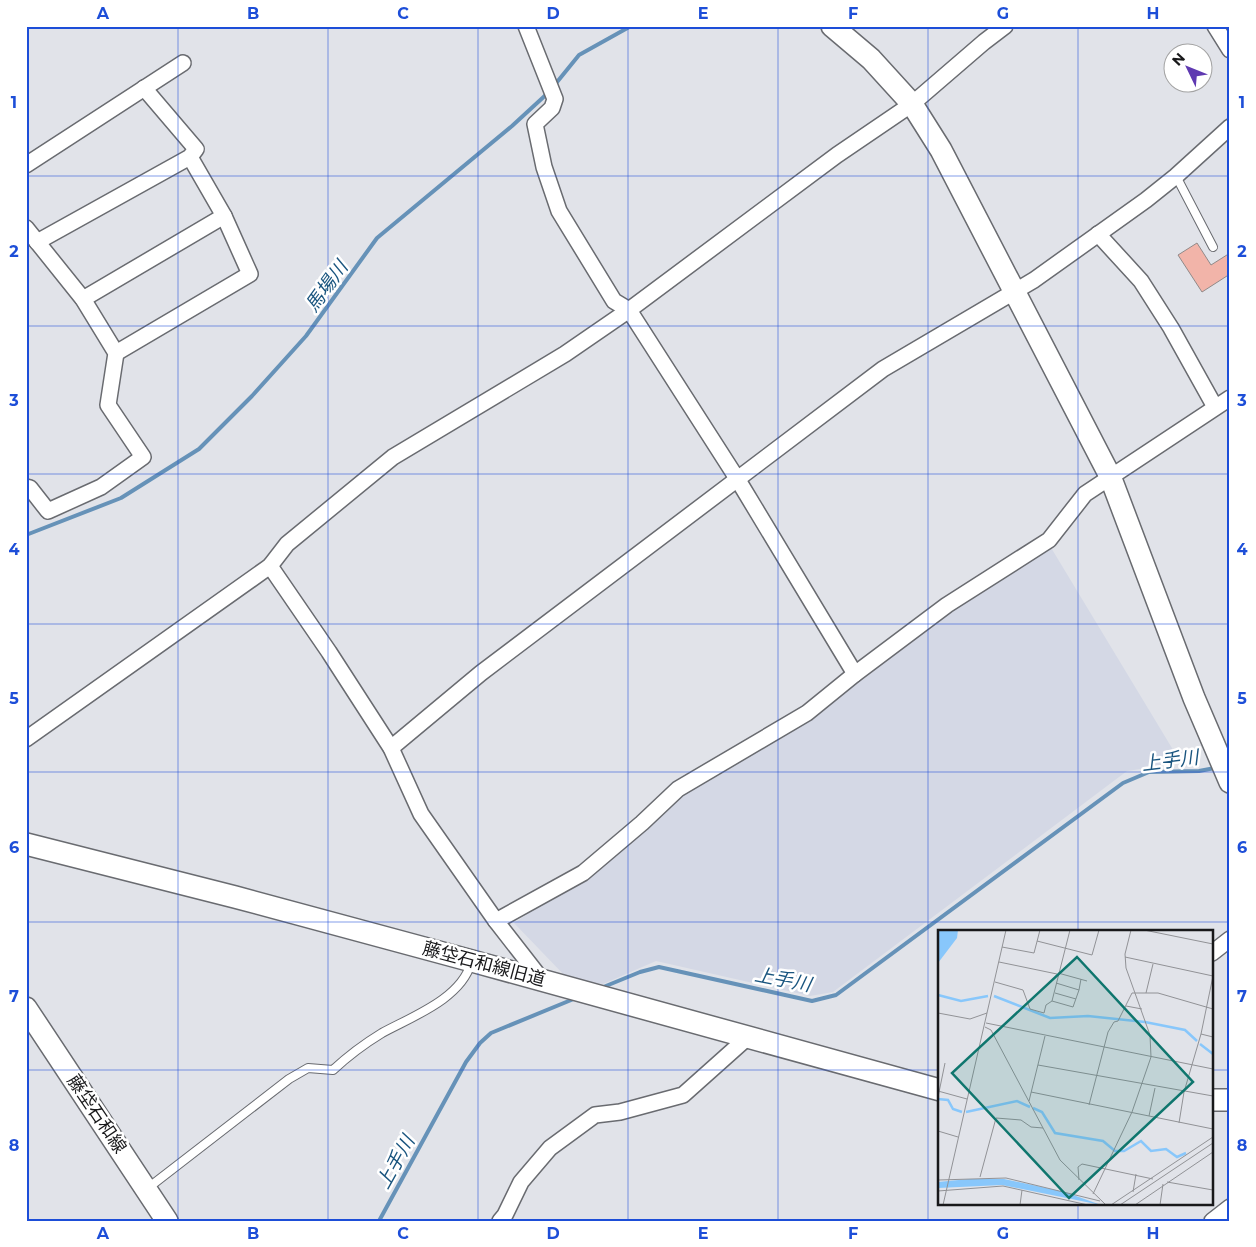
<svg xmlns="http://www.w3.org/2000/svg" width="1256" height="1247" font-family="Montserrat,'Noto Sans JP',sans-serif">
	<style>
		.built { fill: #d4d8e5 }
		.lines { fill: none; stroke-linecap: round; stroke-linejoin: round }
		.stream { stroke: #6692b8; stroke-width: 4 }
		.building { fill: #f2b4a9; stroke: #918a89 }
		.lane-casing { stroke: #696b70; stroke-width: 10 }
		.street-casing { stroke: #696b70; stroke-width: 18 }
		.secondary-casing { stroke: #696b70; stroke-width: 24 }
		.lane { stroke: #fff; stroke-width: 8 }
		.street { stroke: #fff; stroke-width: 15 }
		.secondary { stroke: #fff; stroke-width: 21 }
		.grid { fill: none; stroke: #1d4ed8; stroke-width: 1; stroke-opacity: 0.55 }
		.labels { text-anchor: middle; stroke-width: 5; stroke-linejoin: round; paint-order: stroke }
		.street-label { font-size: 18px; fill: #18181a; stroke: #fff }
		.water-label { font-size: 19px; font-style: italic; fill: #1a557f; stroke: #fff }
		.inset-river { fill: none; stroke: #88c7fb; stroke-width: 2.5 }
		.inset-road { fill: none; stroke: #919296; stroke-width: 1 }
		.view { fill: #0f766e; fill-opacity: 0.15; stroke: #0f766e; stroke-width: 2.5 }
		.inset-edge { fill: none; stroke: #18181a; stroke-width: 2.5 }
		.neatline { fill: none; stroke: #1d4ed8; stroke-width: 2 }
		.grid-label { font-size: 16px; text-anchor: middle; font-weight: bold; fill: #1d4ed8 }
	</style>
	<rect width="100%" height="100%" fill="#e1e3e9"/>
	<!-- built -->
	<polygon class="built" points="1050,546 1181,763 1127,771 833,992 810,996 656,961 603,984 567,978 514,923 591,872 684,793 790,731 865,678 953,606"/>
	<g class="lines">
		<!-- stream -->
		<g class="stream">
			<polyline points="553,87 579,55 631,26"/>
			<polyline points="26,535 121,498 199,449 252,396 306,336 377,238 512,126 549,92"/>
			<polyline points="601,988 640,972 659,967 812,1001 836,995 1123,783 1149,772 1199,771 1215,768"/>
			<polyline points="379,1221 466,1062 480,1043 491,1033 576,998"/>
		</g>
	</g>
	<!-- building -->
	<polygon class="building" points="1197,243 1211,265 1230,253 1230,274 1202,292 1178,255"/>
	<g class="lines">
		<defs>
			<g id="lane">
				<polyline points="1176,176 1213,247"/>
				<path d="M148 1188 289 1079 308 1068 333 1070C348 1056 364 1044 382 1033 411 1017 461 999 471 963"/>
			</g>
			<g id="street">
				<polyline points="526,26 555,99 552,108 535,124 544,167 559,211 614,301 629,310 738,480 855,674"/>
				<polyline points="1215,26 1230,50"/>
				<polyline points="26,165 183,63"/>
				<polyline points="26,228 83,299 116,353 108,405 143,457 101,487 48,511 30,488 26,487"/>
				<polyline points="1098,234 1141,281 1171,328 1215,407"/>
				<polyline points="37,242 190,157 196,149 144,88"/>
				<polyline points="83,299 224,216"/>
				<polyline points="116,353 250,274 224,216 190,157"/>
				<polyline points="270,566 329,652 391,748 421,814 496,921 542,980"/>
				<polyline points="26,739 270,566 287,544 393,457 565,354 629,310 837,155 912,104 984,42 1005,26"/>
				<polyline points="391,748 481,673 883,369 1034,280 1146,200 1176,176 1230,127"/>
				<polyline points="496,921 583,873 642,823 678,789 807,713 855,674 947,605 1049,540 1085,494 1230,398"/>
				<polyline points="1212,953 1230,939"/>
				<polyline points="500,1221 505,1215 521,1182 550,1148 595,1115 620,1112 683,1095 748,1037"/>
				<polyline points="1212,1221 1230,1207"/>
			</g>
			<g id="secondary">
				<polyline points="832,26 871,59 912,104 941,150 1110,476 1194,698 1230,782"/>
				<polyline points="26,844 235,897 472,961 940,1090"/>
				<polyline points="26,1008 167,1221"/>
				<polyline points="1212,1100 1230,1100"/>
			</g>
		</defs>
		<!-- lane casing -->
		<use href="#lane" class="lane-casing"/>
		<!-- street casing -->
		<use href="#street" class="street-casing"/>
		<!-- secondary casing -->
		<use href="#secondary" class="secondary-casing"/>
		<!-- lane -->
		<use href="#lane" class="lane"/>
		<!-- street -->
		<use href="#street" class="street"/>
		<!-- secondary -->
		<use href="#secondary" class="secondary"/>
	</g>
	<!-- grid -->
	<path class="grid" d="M178 26V1221M328 26V1221M478 26V1221M628 26V1221M778 26V1221M928 26V1221M1078 26V931M26 176H1230M26 326H1230M26 474H1230M26 624H1230M26 772H1230M26 922H1230M26 1070H940M1212 1070H1230M1078 1203V1221"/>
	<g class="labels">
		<!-- street labels -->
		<g class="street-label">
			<text transform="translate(484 964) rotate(15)" y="6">藤垈石和線旧道</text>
			<text transform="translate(97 1114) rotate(56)" y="6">藤垈石和線</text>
		</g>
		<!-- water labels -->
		<g class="water-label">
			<text transform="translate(326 286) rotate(-54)" y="7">馬場川</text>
			<text transform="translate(1170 760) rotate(-7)" y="7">上手川</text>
			<text transform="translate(783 979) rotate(11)" y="7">上手川</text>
			<text transform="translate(395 1162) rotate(-61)" y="7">上手川</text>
		</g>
	</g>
	<!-- overview -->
	<g transform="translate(938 930)">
		<rect width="275" height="275" fill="#e1e3e9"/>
		<path d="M0 0H20L19 8 0 33ZM31 249H66L127 262 163 275 64 255 0 258V252Z" fill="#88c7fb"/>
		<path class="inset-river" d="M0 65 23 71 50 66M56 66 112 88 150 86 207 92 247 100 259 111M262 114 275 124M0 169 10 170 15 179 24 182M95 178 104 182 117 203 165 211 177 221H186L203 211 213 221 228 219 239 227 248 223M28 182 79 171 92 177"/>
		<path class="inset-road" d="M206 0 275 14M99 11 154 25 161 0M64 17 96 23 102 0M187 27 275 46M61 32 119 44M120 43 149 51M275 46 263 104 275 107M57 52 85 60 92 79 106 83 108 75 114 71 132 0M118 53 141 60 143 49M117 63 138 69M208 63 215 34M114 71 135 77 141 60M188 76 204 79M0 83 32 89 49 83M48 93 275 139M47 97 53 100 122 230 168 275M100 135 275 166M0 161 29 169M93 162 275 199M0 167 7 133M91 171 107 106M151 175 170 102 176 92 180 91 194 63H220L275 79M211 186 217 158M241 193 246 162 263 104M0 201 20 207M42 247 58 188 83 190 93 197 105 198M0 250 68 248 162 271M141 250 140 237 144 234 215 249M229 252 275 260M0 261 65 256 150 275M195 262 198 244M155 264 194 182 213 127 212 105 188 38 187 24 193 0M5 275 68 0M82 275 84 260M173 275 275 207M182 275 275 213M197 275 275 222M222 275 225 254"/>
		<path class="view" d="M139 27 255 152 131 268 14 143Z"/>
		<rect width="275" height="275" class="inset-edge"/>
	</g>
	<!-- border -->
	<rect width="1256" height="1247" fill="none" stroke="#ffffff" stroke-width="55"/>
	<!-- north arrow -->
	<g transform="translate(1188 68) rotate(313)"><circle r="24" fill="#ffffff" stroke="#a3a3a3"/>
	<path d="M0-4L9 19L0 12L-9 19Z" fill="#5f39b1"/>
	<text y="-8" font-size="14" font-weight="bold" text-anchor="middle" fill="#18181a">N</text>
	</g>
	<rect x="28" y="28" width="1200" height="1192" class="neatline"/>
	<g class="grid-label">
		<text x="103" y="19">A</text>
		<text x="253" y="19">B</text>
		<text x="403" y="19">C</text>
		<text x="553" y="19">D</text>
		<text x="703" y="19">E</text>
		<text x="853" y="19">F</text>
		<text x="1003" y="19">G</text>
		<text x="1153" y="19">H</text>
		<text x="14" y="108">1</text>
		<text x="1242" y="108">1</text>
		<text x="14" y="257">2</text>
		<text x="1242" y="257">2</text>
		<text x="14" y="406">3</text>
		<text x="1242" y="406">3</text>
		<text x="14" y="555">4</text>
		<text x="1242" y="555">4</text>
		<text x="14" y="704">5</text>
		<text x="1242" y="704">5</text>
		<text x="14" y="853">6</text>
		<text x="1242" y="853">6</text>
		<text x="14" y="1002">7</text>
		<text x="1242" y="1002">7</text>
		<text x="14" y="1151">8</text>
		<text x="1242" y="1151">8</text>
		<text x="103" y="1239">A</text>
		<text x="253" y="1239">B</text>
		<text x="403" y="1239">C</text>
		<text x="553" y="1239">D</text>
		<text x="703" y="1239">E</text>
		<text x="853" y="1239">F</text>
		<text x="1003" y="1239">G</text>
		<text x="1153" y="1239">H</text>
	</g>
</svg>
